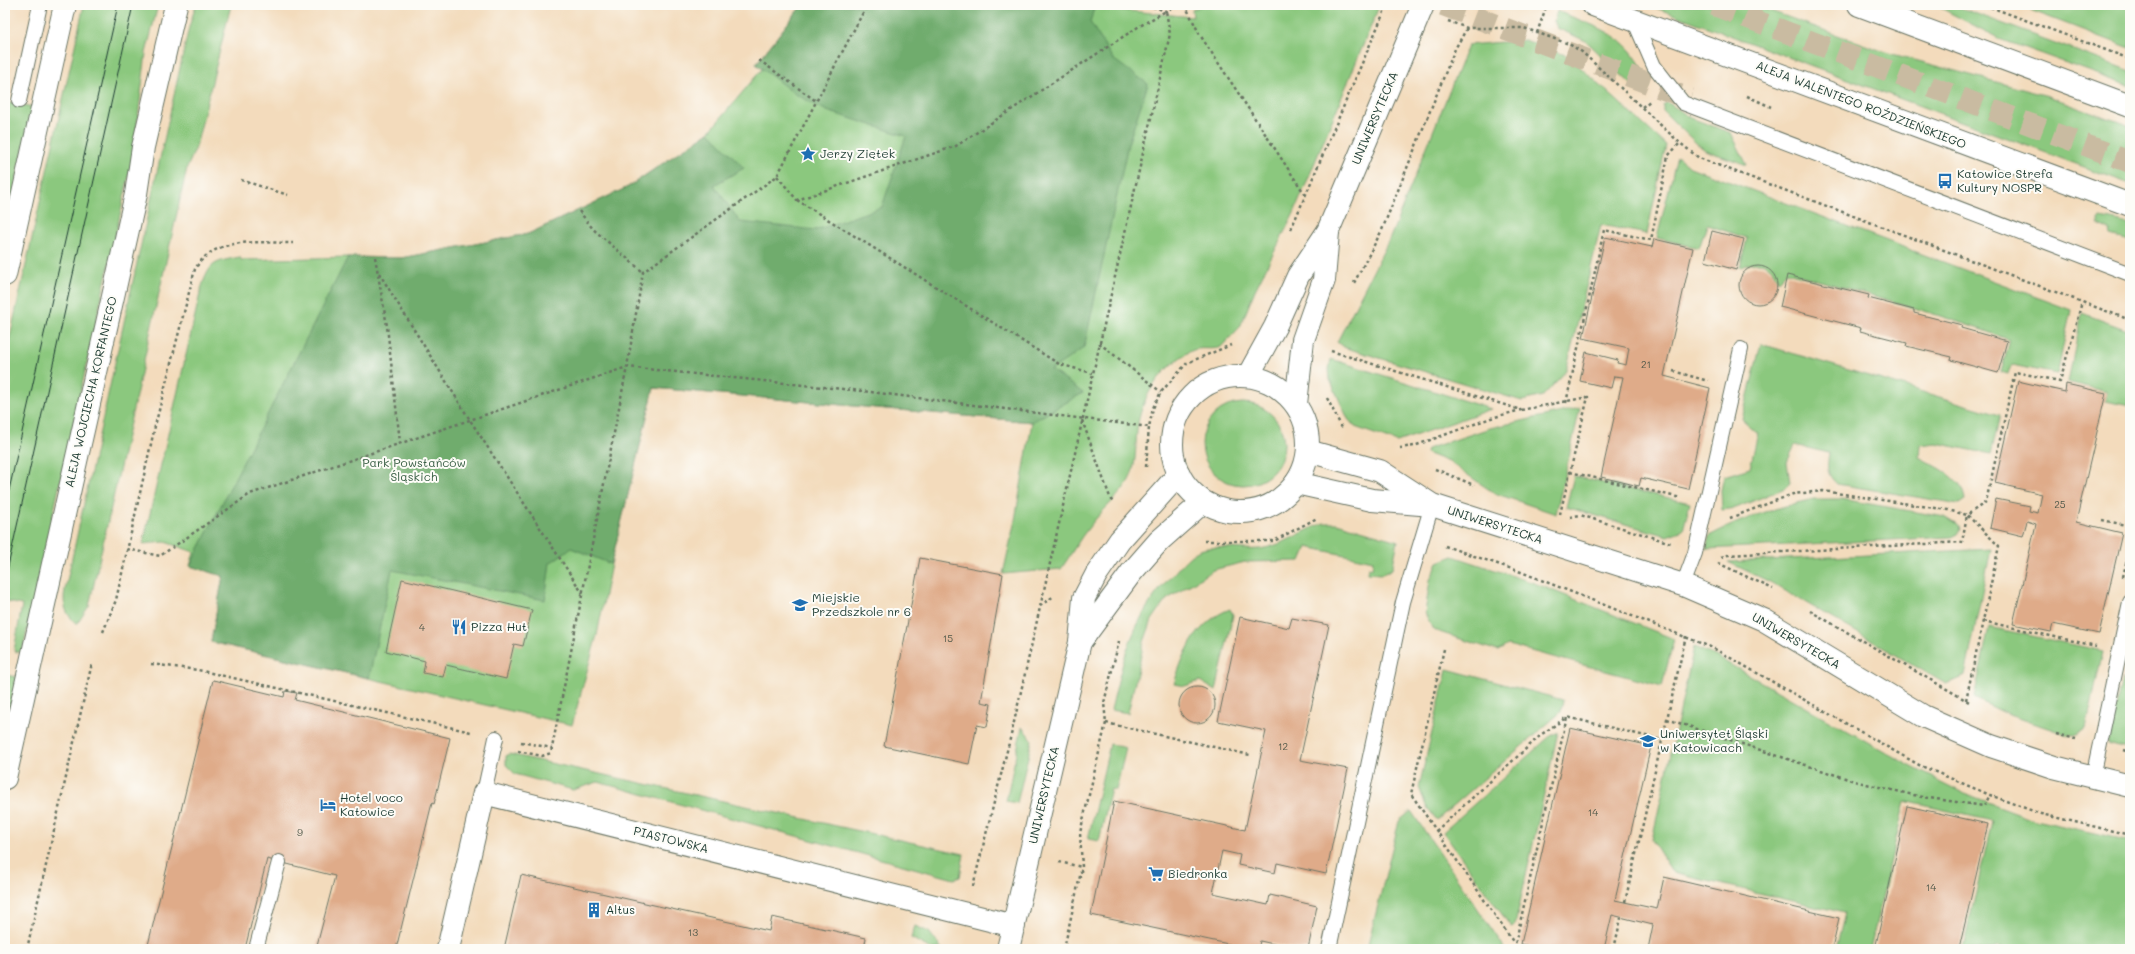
<svg xmlns="http://www.w3.org/2000/svg" width="2135" height="954" font-family="Mali,sans-serif">
	<style>
		.green { fill: #8bc87e; stroke: #558259 }
		.forest { fill: #70ac6d; stroke: #487450 }
		.building { fill: #dfab89 }
		.lines { fill: none; stroke-linecap: round; stroke-linejoin: round }
		.primary-tunnel { stroke: #c9bba1; stroke-width: 22; stroke-dasharray: 22 11; stroke-linecap: butt }
		.lane-casing { stroke: #697464; stroke-width: 16 }
		.street-casing { stroke: #697464; stroke-width: 24 }
		.secondary-casing { stroke: #697464; stroke-width: 24 }
		.path { stroke: #697464; stroke-width: 2.5; stroke-dasharray: 3 3; stroke-linecap: butt }
		.lane { stroke: #fff; stroke-width: 14 }
		.street { stroke: #fff; stroke-width: 22 }
		.secondary { stroke: #fff; stroke-width: 22 }
		.tram { stroke: #1f3d34; stroke-width: 1 }
		.labels { text-anchor: middle; stroke-width: 4; stroke-linejoin: round; paint-order: stroke }
		.number-label { font-size: 10px; fill: #4f5849 }
		.street-label { font-size: 12px; fill: #1f3d34; stroke: #fdfcf7 }
		.poi-label { font-size: 12px; fill: #1f3d34; stroke: #fdfcf7; text-anchor: start }
		.park-label { font-size: 12px; fill: #3a6046; stroke: #fdfcf7 }
	</style>
	<rect width="100%" height="100%" fill="#fdfcf7"/>
	<filter id="ink" filterUnits="userSpaceOnUse"><feTurbulence type="fractalNoise" baseFrequency=".025" numOctaves="2"/><feDisplacementMap in="SourceGraphic" scale="8" xChannelSelector="R" yChannelSelector="G"/><feConvolveMatrix kernelMatrix="1 2 1 2 8 2 1 2 1" color-interpolation-filters="sRGB"/></filter>
	<filter id="wash" filterUnits="userSpaceOnUse"><feTurbulence type="fractalNoise" baseFrequency=".012" numOctaves="4" result="noise"/><feDisplacementMap in="SourceGraphic" scale="16" xChannelSelector="R" yChannelSelector="G"/><feGaussianBlur stdDeviation="0.9" result="paint"/><feColorMatrix in="noise" values="0 0 0 0 0 0 0 0 0 0 0 0 0 0 0 0 0 1.4 0 .05"/><feComposite in="paint" operator="in"/></filter>
	<g filter="url(#wash)">
		<rect width="100%" height="100%" fill="#f3dbbc"/>
		<!-- green -->
		<g class="green">
			<polygon points="84,5 158,5 146,53 133,157 22,653 14,651 22,605 5,601 5,359"/>
			<path d="M196 5H231L196 147 187 168 89 606 77 624C66 615 62 605 65 590L189 27Z"/>
			<path d="M802 5H1106L1120 10 1193 17 1192 10 1202 5H1374L1378 9 1294 213 1255 290 1240 327 1221 347C1211 351 1201 346 1191 351 1161 367 1140 398 1137 431 1135 448 1137 467 1128 482 1118 498 1101 511 1090 526 1079 539 1071 555 1061 569L1003 574 1015 520 1032 422 654 388 611 564 597 635 572 725 211 642 223 576 190 566 194 552 165 542 143 544 201 289C210 262 213 262 240 257L241 260 348 257 401 258 528 234 628 187 709 132 762 69 756 64Z"/>
			<polygon points="1648,5 1754,5 1885,52 2048,96 2130,126 2130,184"/>
			<polygon points="1935,5 1953,5 2130,71 2130,86 2000,39"/>
			<polygon points="2017,5 2130,5 2130,48"/>
			<path d="M1557 11C1604 30 1630 34 1650 85L1648 90 1643 92 1632 85 1586 41 1557 28 1554 21Z"/>
			<polygon points="1525,40 1568,56 1666,145 1647,234 1601,225 1566,371 1543,396 1522,401 1343,347 1337,342 1390,238 1468,45"/>
			<polygon points="9,102 33,107 5,230 5,121"/>
			<polygon points="1667,102 1691,118 1731,133 1747,165 1705,150 1696,143 1663,111 1663,105"/>
			<path d="M1677 156 1690 167 2071 310 2057 374 2012 365 2008 374 2001 372 2010 340C1937 313 1862 292 1787 272L1778 281C1771 261 1758 259 1740 268L1747 238 1707 225 1699 248 1657 238Z"/>
			<polygon points="2101,218 2130,224 2130,241 2111,236 2110,230 2097,224"/>
			<polygon points="2082,313 2130,331 2130,406 2105,401 2107,392 2068,382"/>
			<path d="M1761 344 2000 415 1991 454 1936 443 1920 445 1919 457C1938 468 1962 476 1965 500L1959 504 1837 484C1826 474 1827 467 1829 453L1795 445 1787 462 1790 483 1785 488 1736 508 1722 510 1721 490 1724 476 1750 468 1758 433 1742 419Z"/>
			<polygon points="1331,359 1491,409 1397,442 1355,427 1348,419 1330,380 1329,369"/>
			<circle cx="1243" cy="444" r="41"/>
			<polygon points="1580,408 1556,514 1494,493 1449,462 1426,453 1427,449 1490,428"/>
			<polygon points="1574,476 1690,503 1683,530 1667,536 1566,507"/>
			<path d="M1814 499H1841L1945 517 1958 525 1960 529 1957 534 1951 537 1706 549 1709 536C1743 518 1777 507 1814 499Z"/>
			<path d="M1324 523H1337L1398 541 1392 569 1382 574 1367 573 1368 567 1372 568 1373 561 1307 547 1301 561 1245 562 1213 570 1166 600 1152 620 1144 642 1128 713 1111 710C1124 654 1134 614 1175 572 1182 564 1190 554 1200 550 1216 544 1242 551 1260 549 1285 545 1301 531 1324 523Z"/>
			<polygon points="1991,549 1965,676 1946,684 1770,582 1728,562"/>
			<polygon points="1453,556 1534,583 1674,639 1662,686 1508,645 1498,651 1433,630 1425,613 1430,580 1438,562"/>
			<path d="M1230 609 1233 615 1216 691 1200 681 1185 686 1174 684C1184 651 1197 622 1230 609Z"/>
			<polygon points="1989,627 2103,651 2086,729 2074,735 2065,734 2007,714 1974,698"/>
			<polygon points="1694,647 1715,656 1912,767 1964,793 2036,820 2130,841 2130,949 2006,949 1997,947 1996,949 1963,949 1992,821 1905,801 1870,949 1852,949 1837,945 1845,913 1673,873 1652,840"/>
			<polygon points="1447,669 1563,700 1561,712 1437,820 1426,806 1419,787"/>
			<polygon points="5,675 17,677 5,729"/>
			<polygon points="2122,678 2130,690 2130,750 2108,744"/>
			<polygon points="1022,727 1032,740 1017,803 1006,801"/>
			<polygon points="1558,732 1515,925 1511,927 1443,832 1549,737"/>
			<polygon points="1110,744 1126,748 1116,790 1111,789 1099,841 1088,839"/>
			<polygon points="509,754 964,854 960,877 954,879 598,782 573,790 515,774 506,765 506,756"/>
			<polygon points="1411,811 1502,944 1504,949 1367,949 1399,821"/>
			<polygon points="915,926 929,932 942,949 931,949 911,938"/>
		</g>
		<!-- forest -->
		<polygon class="forest" points="802,5 1095,5 1090,22 1113,59 1148,84 1128,144 1084,348 1051,370 1083,393 1032,422 654,388 611,564 571,548 550,563 545,600 392,570 369,678 211,642 223,576 190,566 348,257 401,258 528,234 628,187 709,132 744,168 714,185 740,222 816,230 882,207 906,136 827,111 795,94 756,64"/>
		<g id="blocks">
			<!-- building -->
			<g class="building">
				<polygon points="1712,231 1744,239 1736,270 1705,261"/>
				<polygon points="1605,237 1652,247 1654,239 1693,248 1664,376 1710,388 1688,489 1641,478 1639,486 1601,477 1623,377 1614,376 1611,388 1580,381 1586,352 1618,360 1617,363 1626,365 1629,348 1583,338"/>
				<circle cx="1758" cy="285" r="19"/>
				<polygon points="1787,275 1869,295 1868,298 1914,310 1914,313 1962,325 1961,328 2007,341 1998,373 1951,360 1952,357 1906,346 1907,343 1860,331 1861,328 1780,307"/>
				<polygon points="2018,381 2065,392 2066,384 2106,393 2076,522 2122,533 2099,634 2053,624 2051,632 2013,624 2036,524 2027,521 2023,536 1990,528 1996,499 2030,506 2029,511 2038,513 2042,494 1995,483"/>
				<polygon points="920,558 1003,574 981,702 991,704 987,727 977,725 969,764 884,746"/>
				<polygon points="402,579 532,610 523,646 514,644 506,679 446,665 443,677 423,673 425,661 386,651"/>
				<polygon points="1240,617 1289,628 1292,618 1329,625 1300,760 1348,769 1326,874 1277,863 1275,873 1238,865 1240,855 1222,851 1213,893 1268,905 1270,895 1317,906 1308,949 1296,949 1260,941 1258,949 1252,949 1091,915 1114,801 1245,830 1266,731 1218,721"/>
				<polygon points="213,680 284,697 285,691 297,693 295,700 450,738 434,804 432,803 396,949 316,949 335,876 267,859 245,949 147,949"/>
				<circle cx="1197" cy="705" r="18"/>
				<polygon points="1570,728 1651,746 1615,900 1657,909 1664,877 1839,918 1832,949 1648,949 1653,925 1612,915 1604,949 1542,949 1521,944"/>
				<polygon points="1907,806 1988,824 1959,949 1875,949"/>
				<polygon points="521,875 769,931 772,917 866,938 864,949 504,949"/>
			</g>
		</g>
	</g>
	<g filter="url(#ink)">
		<use href="#blocks" fill-opacity="0" stroke="#697464" stroke-width="1"/>
		<g class="lines">
			<!-- primary-tunnel -->
			<g class="primary-tunnel">
				<polyline points="1443,5 1690,99"/>
				<polyline points="1714,5 2130,162"/>
			</g>
			<defs>
				<g id="lane">
					<polyline points="1634,20 1654,66 1683,103 2130,274"/>
					<polyline points="19,101 40,5"/>
					<polyline points="1683,585 1695,553 1741,349"/>
					<polyline points="2093,777 2130,602"/>
					<polyline points="484,793 496,738"/>
					<polyline points="256,949 279,862"/>
					<polyline points="1329,949 1403,602 1432,505"/>
				</g>
				<g id="street">
					<polyline points="5,275 65,5"/>
					<polyline points="1248,376 1275,327 1298,276 1328,231 1423,5"/>
					<circle cx="1240" cy="444" r="68"/>
					<polyline points="1296,404 1303,340 1324,280 1328,232"/>
					<polyline points="1308,451 1380,471 1429,503"/>
					<polyline points="1296,483 1372,500 1432,505 1683,585 1764,620 1923,716 1991,746 2054,767 2130,786"/>
					<polyline points="1080,642 1131,573 1159,541 1203,502"/>
					<polyline points="448,949 484,793 1014,926"/>
					<polyline points="1008,949 1080,642 1084,598 1096,575 1120,540 1179,474"/>
				</g>
				<g id="secondary">
					<polyline points="1593,5 2130,205"/>
					<polyline points="1859,5 2130,106"/>
					<polyline points="5,778 136,194 143,147 176,5"/>
				</g>
			</defs>
			<!-- lane casing -->
			<use href="#lane" class="lane-casing"/>
			<!-- street casing -->
			<use href="#street" class="street-casing"/>
			<!-- secondary casing -->
			<use href="#secondary" class="secondary-casing"/>
			<!-- path -->
			<g class="path">
				<polyline points="1147,5 1166,11 1178,5"/>
				<polyline points="1185,5 1200,35 1306,196"/>
				<polyline points="1985,5 2130,59"/>
				<polyline points="1448,21 1467,28 1524,28 1569,44 1582,52 1680,143 1699,158 2130,320"/>
				<polyline points="1537,33 1546,7"/>
				<polyline points="759,60 816,101"/>
				<polyline points="1747,96 1771,107"/>
				<polyline points="1642,107 1650,101"/>
				<polyline points="777,176 797,200 956,146 1138,27 1166,11 1170,34 1012,731 973,886"/>
				<polyline points="241,180 288,195"/>
				<polyline points="797,200 1059,364 1092,373"/>
				<polyline points="579,211 593,229 643,272"/>
				<polyline points="1291,229 1387,5"/>
				<polyline points="375,257 387,326 400,442"/>
				<polyline points="379,273 470,420 583,594"/>
				<polyline points="1354,283 1382,230 1455,49 1467,28"/>
				<polyline points="1099,343 1161,392"/>
				<polyline points="1331,351 1521,410 1491,418 1414,446 1400,448"/>
				<polyline points="1673,371 1708,381"/>
				<polyline points="1327,398 1343,430"/>
				<polyline points="1566,403 1604,230 1651,240 1668,156 1680,143"/>
				<polyline points="1521,410 1588,397 1560,514"/>
				<polyline points="1082,420 1111,500 1114,502"/>
				<polyline points="1146,467 1149,427 1153,408 1161,392 1187,363 1231,345"/>
				<polyline points="1435,469 1474,485"/>
				<polyline points="1570,472 1681,498"/>
				<polyline points="1570,517 1580,515 1671,543"/>
				<polyline points="2102,520 2130,526"/>
				<polyline points="1204,541 1274,541 1317,518"/>
				<polyline points="1445,546 1521,572 1713,648 1919,765 1990,795 2041,814 2130,835"/>
				<polyline points="127,549 160,556 250,494 627,367 862,391 1149,427"/>
				<polyline points="1721,557 1728,555 1962,542 1967,515 1948,510 1823,491 1793,494 1730,518"/>
				<polyline points="1718,563 1773,589"/>
				<polyline points="2123,577 2130,546"/>
				<polyline points="1040,606 1054,596"/>
				<polyline points="1810,611 1971,703"/>
				<polyline points="1983,621 2096,646"/>
				<path d="M103 632 116 600 155 426 195 269C215 235 259 243 293 243"/>
				<polyline points="1444,649 1411,794 1514,943"/>
				<polyline points="151,664 198,670 471,732"/>
				<polyline points="1966,700 1999,546 1967,515 1986,502 2015,372 2060,381 2082,302"/>
				<polyline points="1667,719 1854,781 1922,797 1984,806 1990,795"/>
				<polyline points="1106,723 1250,755"/>
				<polyline points="2056,734 2076,739"/>
				<polyline points="521,742 552,748"/>
				<polyline points="2124,750 2130,752"/>
				<polyline points="518,751 542,756 551,753 627,367 643,272 777,176 867,5"/>
				<polyline points="1436,831 1542,734 1567,717"/>
				<polyline points="1059,862 1082,867"/>
				<polyline points="1625,902 1686,636"/>
				<polyline points="27,949 92,663"/>
				<polyline points="917,949 917,946"/>
				<polyline points="1064,949 1082,867 1080,833 1106,723 1104,703 1119,641"/>
				<polyline points="1514,949 1567,717 1662,740"/>
				<polyline points="1614,949 1621,918"/>
			</g>
			<!-- lane -->
			<use href="#lane" class="lane"/>
			<!-- street -->
			<use href="#street" class="street"/>
			<!-- secondary -->
			<use href="#secondary" class="secondary"/>
			<!-- tram -->
			<g class="tram">
				<polyline points="5,508 118,5"/>
				<polyline points="5,580 133,5"/>
			</g>
		</g>
	</g>
	<!-- icons -->
	<defs>
		<symbol id="sight-bare" viewBox="-9 -9 18 18"><path d="M0-6L1.8-2.2L6-1.7L2.9 1.2L3.7 5.4L0 3.3L-3.7 5.4L-2.9 1.2L-6-1.7L-1.8-2.2Z" fill="#1f6fb2" stroke="#fdfcf7" stroke-width="2.5" paint-order="stroke"/></symbol>
		<symbol id="bus-bare" viewBox="-9 -9 18 18"><path d="M-5-6H5V4H4V6H2V4H-2V6H-4V4H-5ZM-3.5-4V0h7V-4ZM-3.5 1.2v1.5H-2V1.2ZM2 1.2v1.5H3.5V1.2Z" fill="#1f6fb2" stroke="#fdfcf7" stroke-width="2.5" paint-order="stroke"/></symbol>
		<symbol id="school-bare" viewBox="-9 -9 18 18"><path d="M0-5L7-2L0 1L-7-2ZM-4 1L0 2.5L4 1V4Q0 6-4 4Z" fill="#1f6fb2" stroke="#fdfcf7" stroke-width="2.5" paint-order="stroke"/></symbol>
		<symbol id="restaurant-bare" viewBox="-9 -9 18 18"><path d="M-5-6h1v4h1v-4h1v4h1v-4h1v5L-1.5 .5V6h-2V.5L-5-1ZM5-6V6H3V1.5H1.5Q1.5-4 5-6Z" fill="#1f6fb2" stroke="#fdfcf7" stroke-width="2.5" paint-order="stroke"/></symbol>
		<symbol id="university-bare" viewBox="-9 -9 18 18"><path d="M0-5L7-2L0 1L-7-2ZM-4 1L0 2.5L4 1V4Q0 6-4 4Z" fill="#1f6fb2" stroke="#fdfcf7" stroke-width="2.5" paint-order="stroke"/></symbol>
		<symbol id="hotel-bare" viewBox="-9 -9 18 18"><path d="M-6-4.5h1.5V1H6V5H4.5V3h-9V5H-6ZM-4 0a1.8 1.8 0 1 1 3.6 0ZM.5 0V-2.5h3Q6-2.5 6 0Z" fill="#1f6fb2" stroke="#fdfcf7" stroke-width="2.5" paint-order="stroke"/></symbol>
		<symbol id="supermarket-bare" viewBox="-9 -9 18 18"><path d="M-6-5.5h2.5l.6 2H6L4.5 2H-2.5L-4.4-4H-6ZM-1.5 3.2a1.3 1.3 0 1 0 .1 0ZM3 3.2a1.3 1.3 0 1 0 .1 0Z" fill="#1f6fb2" stroke="#fdfcf7" stroke-width="2.5" paint-order="stroke"/></symbol>
		<symbol id="building-bare" viewBox="-9 -9 18 18"><path d="M-4-6H4V6H1V3H-1V6H-4ZM-2.5-4.3h1.7v1.8h-1.7ZM.8-4.3h1.7v1.8H.8ZM-2.5-1h1.7V.8h-1.7ZM.8-1h1.7V.8H.8Z" fill="#1f6fb2" stroke="#fdfcf7" stroke-width="2.5" paint-order="stroke"/></symbol>
	</defs>
	<g fill-rule="evenodd">
		<use href="#sight-bare" x="797" y="143" width="22" height="22"/>
		<use href="#bus-bare" x="1934" y="170" width="22" height="22"/>
		<use href="#school-bare" x="789" y="594" width="22" height="22"/>
		<use href="#restaurant-bare" x="448" y="616" width="22" height="22"/>
		<use href="#university-bare" x="1637" y="730" width="22" height="22"/>
		<use href="#hotel-bare" x="317" y="794" width="22" height="22"/>
		<use href="#supermarket-bare" x="1145" y="863" width="22" height="22"/>
		<use href="#building-bare" x="583" y="899" width="22" height="22"/>
	</g>
	<g class="labels">
		<!-- number labels -->
		<g class="number-label">
			<text x="1646" y="368">21</text>
			<text x="2060" y="508">25</text>
			<text x="422" y="631">4</text>
			<text x="948" y="642">15</text>
			<text x="1283" y="750">12</text>
			<text x="1593" y="816">14</text>
			<text x="300" y="836">9</text>
			<text x="1931" y="891">14</text>
			<text x="693" y="936">13</text>
		</g>
		<!-- street labels -->
		<g class="street-label">
			<text transform="translate(1861 105) rotate(21)" y="4">ALEJA WALENTEGO ROŹDZIEŃSKIEGO</text>
			<text transform="translate(1375 118) rotate(-67)" y="4">UNIWERSYTECKA</text>
			<text transform="translate(91 392) rotate(-77)" y="4">ALEJA WOJCIECHA KORFANTEGO</text>
			<text transform="translate(1495 525) rotate(18)" y="4">UNIWERSYTECKA</text>
			<text transform="translate(1796 641) rotate(30)" y="4">UNIWERSYTECKA</text>
			<text transform="translate(1044 795) rotate(-77)" y="4">UNIWERSYTECKA</text>
			<text transform="translate(671 840) rotate(14)" y="4">PIASTOWSKA</text>
		</g>
		<!-- poi labels -->
		<g class="poi-label">
			<text x="820" y="158">Jerzy Ziętek</text>
			<text x="1957" y="178">Katowice Strefa<tspan x="1957" dy="14">Kultury NOSPR</tspan></text>
			<text x="812" y="602">Miejskie<tspan x="812" dy="14">Przedszkole nr 6</tspan></text>
			<text x="471" y="631">Pizza Hut</text>
			<text x="1660" y="738">Uniwersytet Śląski<tspan x="1660" dy="14">w Katowicach</tspan></text>
			<text x="340" y="802">Hotel voco<tspan x="340" dy="14">Katowice</tspan></text>
			<text x="1168" y="878">Biedronka</text>
			<text x="606" y="914">Altus</text>
		</g>
		<!-- park labels -->
		<g class="park-label">
			<text x="414" y="467">Park Powstańców<tspan x="414" dy="14">Śląskich</tspan></text>
		</g>
	</g>
	<!-- margin -->
	<rect width="2135" height="954" fill="none" stroke="#fdfcf7" stroke-width="20"/>
</svg>
